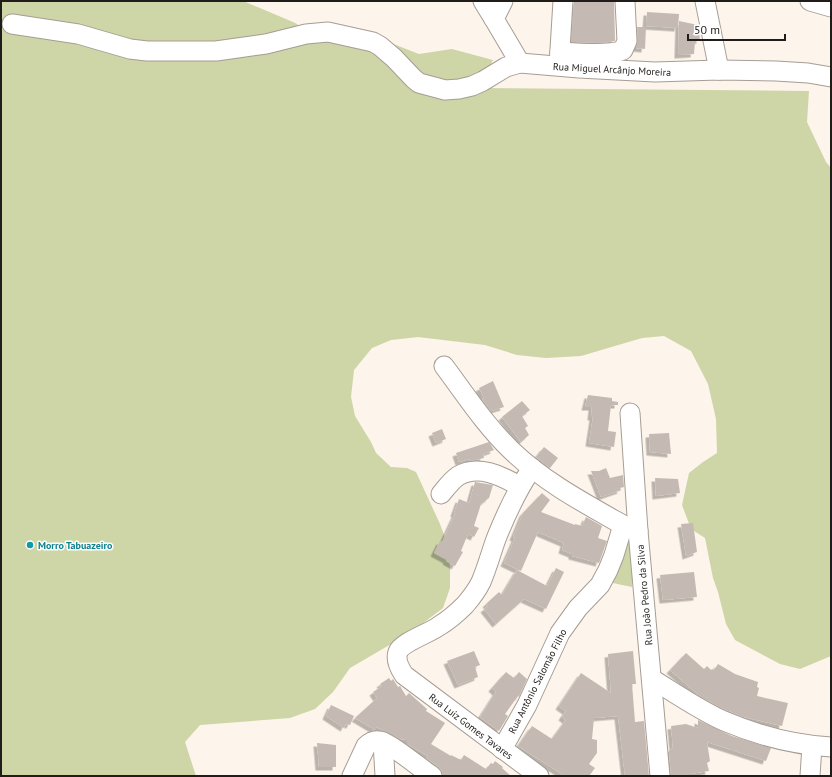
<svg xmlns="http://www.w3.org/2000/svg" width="832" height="777" font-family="'PT Sans',sans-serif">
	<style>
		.green { fill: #ced5a7 }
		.building { fill: #c5bab3; filter: url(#shadow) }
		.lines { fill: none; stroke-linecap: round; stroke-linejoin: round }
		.minor-casing { stroke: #a69d94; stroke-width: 21 }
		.minor { stroke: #fff; stroke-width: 19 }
		.culture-dot { fill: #0f9aa8; stroke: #fff; stroke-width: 1.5 }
		.labels { text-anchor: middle; stroke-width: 3; stroke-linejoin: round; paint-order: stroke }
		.street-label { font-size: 10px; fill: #1f1c19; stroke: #fff }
		.culture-label { font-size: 10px; font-weight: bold; fill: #0d838f; stroke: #fff; text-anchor: start }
	</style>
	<defs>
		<filter id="shadow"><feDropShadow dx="-3.5" dy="3.5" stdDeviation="0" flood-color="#0004"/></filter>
	</defs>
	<rect width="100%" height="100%" fill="#fdf4eb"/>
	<!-- green -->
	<g class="green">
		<polygon points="1,1 243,1 293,22 297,24 302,33 378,38 419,54 452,49 493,60 485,76 485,88 809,91 807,122 826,162 831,168 831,656 800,669 780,664 735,640 726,624 718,592 713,578 705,538 691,529 682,505 689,473 703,462 717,453 716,419 708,384 691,351 664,336 642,338 581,356 546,358 517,355 485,345 418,337 391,340 372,348 354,370 351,397 355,416 371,442 376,453 391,467 407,468 416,472 440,524 447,543 450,567 450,588 443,608 410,633 350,668 333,692 315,709 290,718 200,725 185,742 196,776 1,776"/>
		<polygon points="634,538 632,587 608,582 623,539"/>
	</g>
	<!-- building -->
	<g class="building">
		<polygon points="574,1 614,1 615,41 601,43 571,42"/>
		<polygon points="647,12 679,14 678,28 646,26"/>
		<polygon points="679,21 698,25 700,40 695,41 694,54 678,55"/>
		<polygon points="637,27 646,27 645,49 636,48 638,40"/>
		<polygon points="493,381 504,407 491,411 482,399 484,398 479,388"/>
		<polygon points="588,395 612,398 612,401 618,402 618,405 611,405 608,431 616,432 614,447 589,443 593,417 591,417 592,407 585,407"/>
		<polygon points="522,401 530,410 522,416 528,426 525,428 529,435 521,442 502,417"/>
		<polygon points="442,429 446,439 436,443 432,433"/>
		<polygon points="669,433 671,454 650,452 649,434"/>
		<polygon points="489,442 494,450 483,454 484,458 470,461 469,459 459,462 456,453"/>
		<polygon points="544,447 558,458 550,468 536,457"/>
		<polygon points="606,468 610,478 623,475 624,487 620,488 621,490 601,497 591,471 599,471"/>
		<polygon points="655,478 678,479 680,493 656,496"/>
		<polygon points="475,482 493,485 489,498 481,504 474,526 479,528 474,537 468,534 461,551 463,552 455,566 446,561 447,560 434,553 440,541 442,542 455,514 454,513 459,499 469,503"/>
		<polygon points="542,493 550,500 541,512 575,525 575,524 582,526 586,517 602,526 598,538 607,541 599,563 572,556 572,554 562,550 564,543 538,532 521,571 504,563 515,538 513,537 523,513"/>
		<polygon points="693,523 697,552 686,556 681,524"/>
		<polygon points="556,568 564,572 546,609 524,599 496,624 484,609 488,606 486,604 499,592 502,595 517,570 547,586"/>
		<polygon points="694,572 697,597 663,600 660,575"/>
		<polygon points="474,651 480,665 475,667 478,677 458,685 447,661"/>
		<polygon points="633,651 636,684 632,684 635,722 644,721 649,776 625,776 618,716 594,718 592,739 597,740 597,753 589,764 595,768 589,776 565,776 518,746 532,726 552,739 566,720 562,717 566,711 559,706 581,673 611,693 608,654"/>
		<polygon points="686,653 704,669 707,666 711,670 712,669 714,670 718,664 735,674 758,682 757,687 759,688 757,696 788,703 782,726 740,716 720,707 701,697 670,670"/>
		<polygon points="506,672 514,678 519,672 527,679 519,697 518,696 505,714 508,716 499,731 480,717 496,692 492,688"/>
		<polygon points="389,678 391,681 393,679 398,687 400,686 406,696 409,693 427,709 426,711 445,723 431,744 451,756 451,755 461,760 464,755 486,769 491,763 493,764 495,761 503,767 502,768 511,776 443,776 442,771 439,767 426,758 428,756 407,744 407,740 400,739 376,727 376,730 375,730 355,718 377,698 373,692 382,686 380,684"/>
		<polygon points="331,705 354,716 350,725 346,724 344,728 326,716"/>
		<polygon points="698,720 732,736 771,748 766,761 707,742 710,761 707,763 709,771 689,774 689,776 671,776 669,750 673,748 671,726 686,724 698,728"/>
		<polygon points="317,743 336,745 336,767 319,767"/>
	</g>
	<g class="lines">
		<defs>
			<g id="minor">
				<polyline points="483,1 494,19"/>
				<polyline points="503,1 494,19 520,63"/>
				<polyline points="705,1 719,70"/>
				<polyline points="810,1 831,7"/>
				<polyline points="12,24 78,34 130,49 147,51 216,51 266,44 306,34 328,32 373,42 380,46 394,58 414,79 419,83 445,90 459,89 472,86 483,81 506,67 520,63 579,68 655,72 719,70 776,71 808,73 831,77"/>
				<path d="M560 52C575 53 610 56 623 50L627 41 625 1"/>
				<polyline points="559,65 563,1"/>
				<path d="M444 366C465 394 485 425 511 450 543 481 584 503 623 525"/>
				<polyline points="630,413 638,531 660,776"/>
				<path d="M532 468C517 490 506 514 496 539 491 553 487 568 481 582 477 590 471 598 465 605 457 613 449 620 439 626 430 633 402 642 398 652 395 660 400 669 404 675L539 776"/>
				<path d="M441 494C446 488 451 481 458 476 478 464 502 476 519 486"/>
				<path d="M652 679C675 693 699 710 724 721 757 735 795 745 831 747"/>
				<polyline points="383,742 385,776"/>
				<polyline points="502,749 527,705 560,633 578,608 600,585 608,570 614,555 623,525 638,531"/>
				<path d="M352 776 366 746C370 742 374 740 380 741 392 744 420 768 432 776"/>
				<polyline points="810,776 812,746"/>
			</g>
		</defs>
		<!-- minor casing -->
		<use href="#minor" class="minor-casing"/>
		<!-- minor -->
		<use href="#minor" class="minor"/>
	</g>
	<!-- markers -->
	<circle class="culture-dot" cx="30" cy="545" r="4"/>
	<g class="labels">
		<!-- street labels -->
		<g class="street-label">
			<text transform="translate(612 69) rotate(3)" y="4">Rua Miguel Arcânjo Moreira</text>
			<text transform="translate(644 595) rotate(-95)" y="4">Rua João Pedro da Silva</text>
			<text transform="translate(537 681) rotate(-63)" y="4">Rua Antônio Salomão Filho</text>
			<text transform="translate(471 726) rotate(37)" y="4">Rua Luiz Gomes Tavares</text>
		</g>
		<!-- culture labels -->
		<g class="culture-label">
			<text x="38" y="549">Morro Tabuazeiro</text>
		</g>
	</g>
	<!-- border -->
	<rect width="832" height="777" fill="none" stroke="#1f1c19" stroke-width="4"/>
	<!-- scale -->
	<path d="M688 34v6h97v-6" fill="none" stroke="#1f1c19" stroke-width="2"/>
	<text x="694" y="34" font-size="12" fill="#1f1c19" stroke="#ffffff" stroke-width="3" paint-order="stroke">50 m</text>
</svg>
